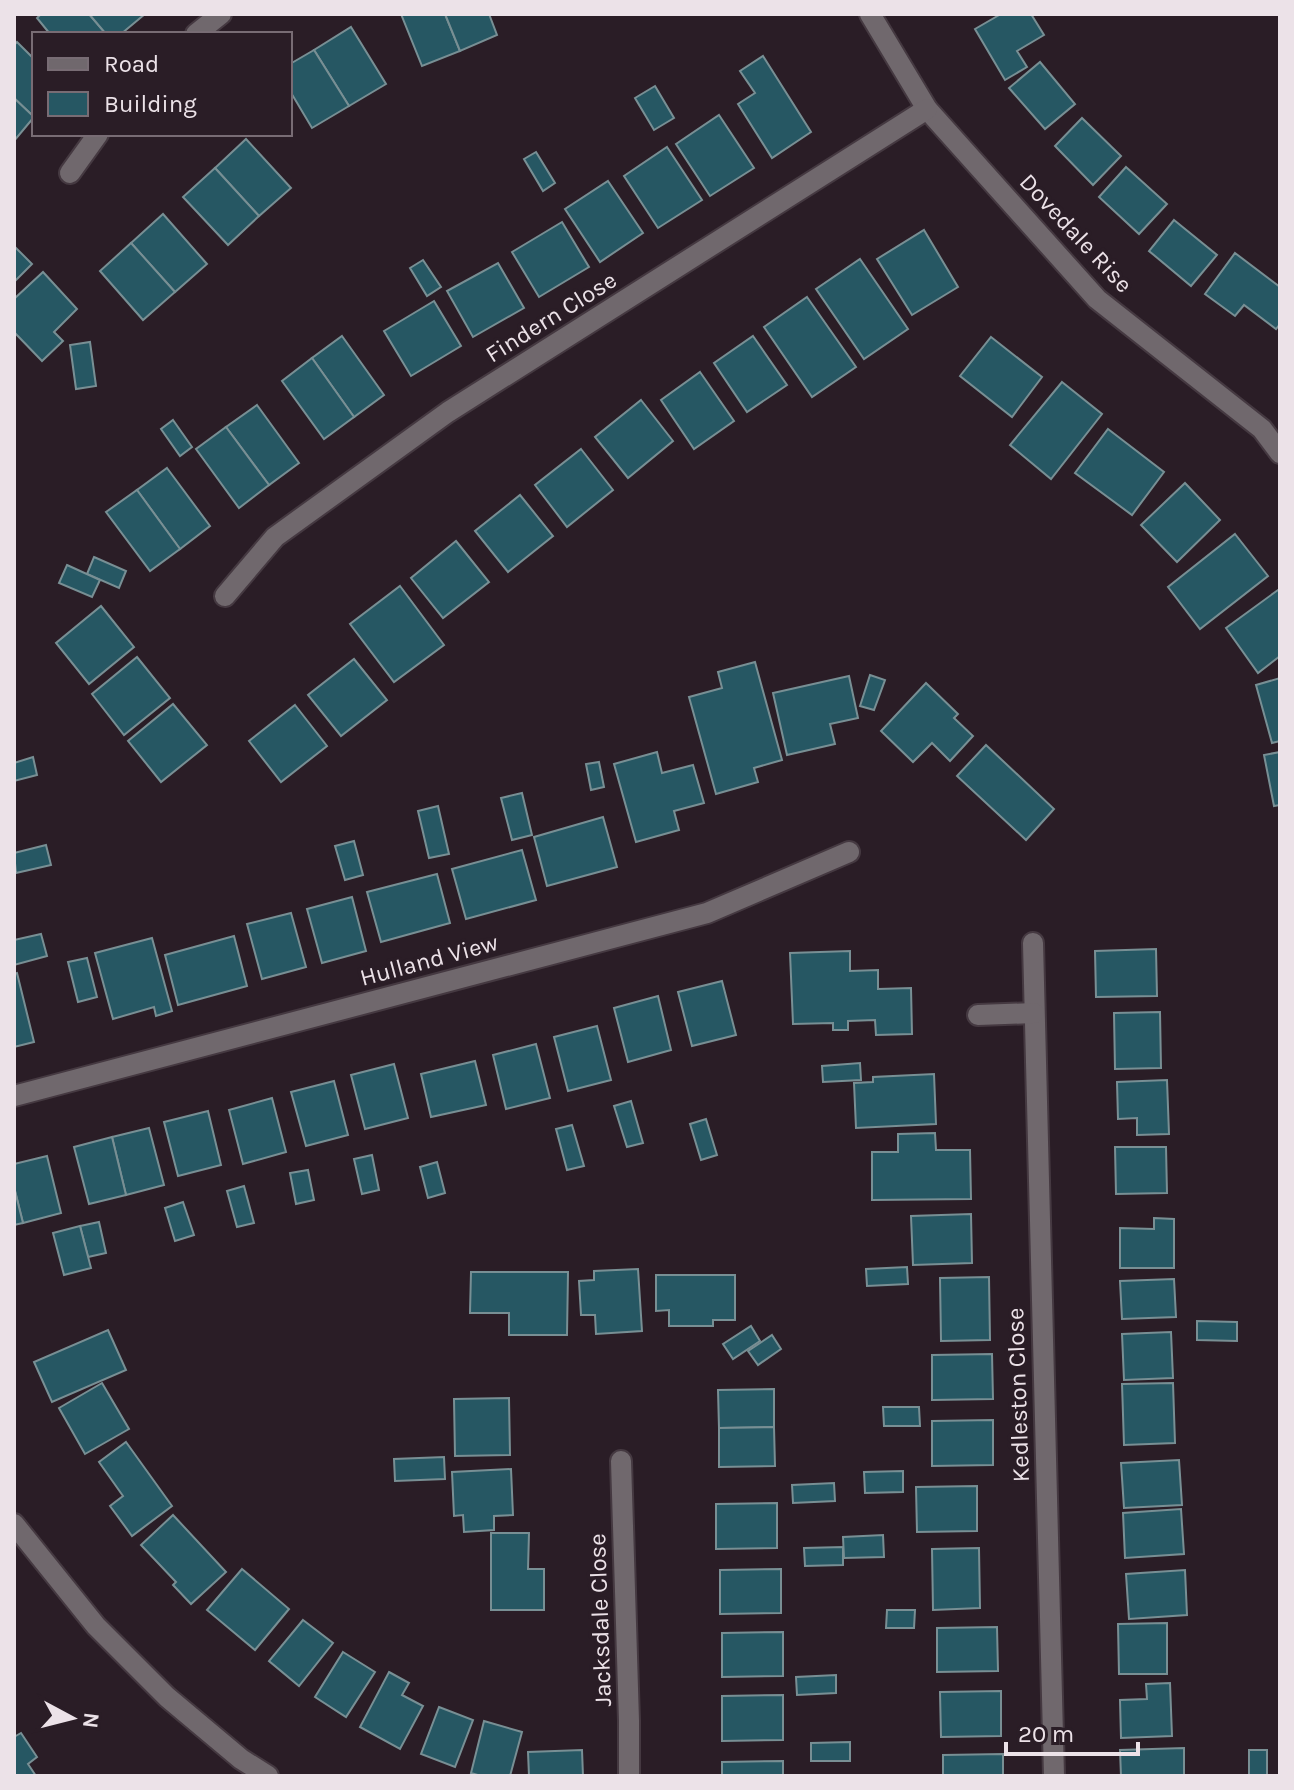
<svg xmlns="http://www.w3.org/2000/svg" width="1294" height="1790" font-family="Karla,sans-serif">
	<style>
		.building { fill: #265763; stroke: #788f94; stroke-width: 2 }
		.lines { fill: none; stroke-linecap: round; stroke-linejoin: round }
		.minor-casing { stroke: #453941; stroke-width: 24 }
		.minor { stroke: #70686d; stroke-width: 20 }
		.labels { text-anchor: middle; stroke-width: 7; stroke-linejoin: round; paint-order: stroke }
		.street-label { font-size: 24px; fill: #ece2e8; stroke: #2a1d26 }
	</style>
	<rect width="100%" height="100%" fill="#2a1d26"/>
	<!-- building -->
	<g class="building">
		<polygon points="41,14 89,14 106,34 50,34 37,18"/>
		<polygon points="89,14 145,14 121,34 106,34"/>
		<polygon points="401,14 445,14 460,51 422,66"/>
		<polygon points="445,14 489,14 497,35 460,51"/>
		<polygon points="1001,14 1031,14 1044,35 1017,51 1027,67 1005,80 975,29"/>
		<polygon points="351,27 386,84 349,106 314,50"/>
		<polygon points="17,42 34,59 34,117 14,98 14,45"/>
		<polygon points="314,50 349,106 312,128 290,91 290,64"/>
		<polygon points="763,56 811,132 772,158 738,104 755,93 740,71"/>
		<polygon points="1040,62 1075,104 1045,129 1009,88"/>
		<polygon points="655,86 674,118 654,130 635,98"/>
		<polygon points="14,98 34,117 14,141"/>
		<polygon points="719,115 754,168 710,196 676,144"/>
		<polygon points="1082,118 1121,156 1093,185 1055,146"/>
		<polygon points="246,139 291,188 259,216 215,168"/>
		<polygon points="667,147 702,200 658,228 624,176"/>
		<polygon points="536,152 555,183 543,191 524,159"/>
		<polygon points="1126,167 1167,204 1139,234 1099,197"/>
		<polygon points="215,168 259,216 228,245 183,197"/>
		<polygon points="608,181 643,233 600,262 565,209"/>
		<polygon points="163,214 207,264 175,292 131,243"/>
		<polygon points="1174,220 1217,255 1191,286 1149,251"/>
		<polygon points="562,222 589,267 539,297 512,252"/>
		<polygon points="924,230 958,287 912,315 877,259"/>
		<polygon points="131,243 175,292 143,320 100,271"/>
		<polygon points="14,246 32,264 14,282"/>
		<polygon points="1235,253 1280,287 1280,324 1276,329 1244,305 1235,316 1205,294"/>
		<polygon points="860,259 908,329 864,359 816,289"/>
		<polygon points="423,260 441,287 427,296 410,268"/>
		<polygon points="498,263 524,308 473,337 447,291"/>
		<polygon points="43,272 77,309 54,332 63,341 42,361 14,332 14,299"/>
		<polygon points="807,297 856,367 812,397 764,327"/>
		<polygon points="434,301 461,346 411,376 384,331"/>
		<polygon points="342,336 384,395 354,417 312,358"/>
		<polygon points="753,336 787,385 747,412 714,363"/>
		<polygon points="991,337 1042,377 1012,417 960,376"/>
		<polygon points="90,342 96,386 76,389 70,345"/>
		<polygon points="312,358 354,417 324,439 282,381"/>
		<polygon points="700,372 734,421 694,449 661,400"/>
		<polygon points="1062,382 1102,414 1051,479 1010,445"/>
		<polygon points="641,400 673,441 628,478 595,437"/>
		<polygon points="257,405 299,463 269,485 226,427"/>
		<polygon points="173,420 192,447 180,456 161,429"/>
		<polygon points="226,427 269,485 239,508 196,449"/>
		<polygon points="1108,429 1164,472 1132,515 1075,473"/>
		<polygon points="581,449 613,490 567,527 535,485"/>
		<polygon points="167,468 210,526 180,549 137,490"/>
		<polygon points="1185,483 1220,520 1177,562 1141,525"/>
		<polygon points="137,490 180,549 150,571 106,512"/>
		<polygon points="520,495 553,536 508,572 475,531"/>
		<polygon points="1235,534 1268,576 1200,629 1168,587"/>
		<polygon points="456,541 489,582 443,618 411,578"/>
		<polygon points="94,557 126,571 119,588 87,574"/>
		<polygon points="67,565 100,580 92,597 59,583"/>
		<polygon points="400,586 444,645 394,682 350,624"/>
		<polygon points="1278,590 1280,592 1280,656 1258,673 1226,628"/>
		<polygon points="101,606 134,647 89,684 56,643"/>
		<polygon points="137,657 170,698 124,735 92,694"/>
		<polygon points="354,659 387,700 341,736 308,695"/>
		<polygon points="755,662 782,760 754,768 758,782 716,794 689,697 722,688 718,672"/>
		<polygon points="870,675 885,680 874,710 860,706"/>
		<polygon points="849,676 858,718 830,724 835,744 787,755 773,693"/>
		<polygon points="1280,678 1280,741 1272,743 1256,685"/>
		<polygon points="926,683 958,714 954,718 973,736 950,761 932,743 913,762 881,731"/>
		<polygon points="173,704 207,745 161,782 128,741"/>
		<polygon points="295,705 327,746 281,782 249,741"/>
		<polygon points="986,745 1054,809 1026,840 957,776"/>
		<polygon points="657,752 662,773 693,765 704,803 674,811 679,830 636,842 614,764"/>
		<polygon points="1280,752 1280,805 1274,806 1264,755"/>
		<polygon points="33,757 37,775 14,781 14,763"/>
		<polygon points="599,762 604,787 591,790 586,764"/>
		<polygon points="522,793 532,835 512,840 501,798"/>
		<polygon points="438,806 449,854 429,858 418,811"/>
		<polygon points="603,817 617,867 547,886 534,837"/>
		<polygon points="354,841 363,875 345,880 335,846"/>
		<polygon points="46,845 51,865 16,873 14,853"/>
		<polygon points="522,850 536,900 466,919 452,869"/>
		<polygon points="437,874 450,923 381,942 367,892"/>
		<polygon points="352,897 366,951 322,963 307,909"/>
		<polygon points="291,913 306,967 262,979 247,924"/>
		<polygon points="41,934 47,956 14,965 14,940"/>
		<polygon points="234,936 247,986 178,1005 165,955"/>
		<polygon points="152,938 172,1011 156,1016 154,1007 113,1019 95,953"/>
		<polygon points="1156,949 1157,996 1096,997 1095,951"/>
		<polygon points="850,951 850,971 878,970 878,989 911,988 912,1034 876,1035 875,1020 848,1021 848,1030 833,1030 833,1023 793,1024 790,953"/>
		<polygon points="87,958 97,997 78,1002 68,962"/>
		<polygon points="17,973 34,1042 14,1047 14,974"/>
		<polygon points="722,981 736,1035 692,1046 678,992"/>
		<polygon points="658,996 671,1050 628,1062 614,1008"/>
		<polygon points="1160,1012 1161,1068 1115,1069 1114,1013"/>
		<polygon points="597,1026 611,1080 568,1091 554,1037"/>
		<polygon points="536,1044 550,1098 506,1109 493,1055"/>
		<polygon points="475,1061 486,1105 431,1117 421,1074"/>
		<polygon points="860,1063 861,1080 823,1082 822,1066"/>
		<polygon points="394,1064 408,1118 365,1129 351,1075"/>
		<polygon points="934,1074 936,1124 856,1128 854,1083 873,1082 873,1077"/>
		<polygon points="1167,1080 1169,1134 1137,1135 1137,1118 1118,1119 1117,1082"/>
		<polygon points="334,1081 348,1135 306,1146 291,1092"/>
		<polygon points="272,1098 286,1152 243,1164 229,1110"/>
		<polygon points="631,1101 643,1143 627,1147 614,1106"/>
		<polygon points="208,1111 221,1165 178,1176 164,1122"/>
		<polygon points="706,1119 717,1155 701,1160 690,1124"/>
		<polygon points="572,1125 584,1166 567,1170 556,1129"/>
		<polygon points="149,1128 164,1185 126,1195 112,1137"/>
		<polygon points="935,1133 936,1150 970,1150 971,1199 872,1200 872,1152 898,1152 898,1134"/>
		<polygon points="112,1137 126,1195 89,1204 74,1147"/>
		<polygon points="1115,1147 1166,1147 1167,1193 1116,1194"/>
		<polygon points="372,1155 379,1190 362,1194 354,1159"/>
		<polygon points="47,1156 61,1213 23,1223 14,1187 14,1164"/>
		<polygon points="437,1162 445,1193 428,1198 420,1167"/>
		<polygon points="308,1170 314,1200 296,1204 290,1173"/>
		<polygon points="244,1186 254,1223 237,1227 227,1191"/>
		<polygon points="14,1187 23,1223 14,1225"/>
		<polygon points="183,1202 194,1235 175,1241 165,1208"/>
		<polygon points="971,1214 972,1263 913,1265 911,1216"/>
		<polygon points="1154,1218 1174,1219 1174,1268 1120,1268 1120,1228 1154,1229"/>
		<polygon points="99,1222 106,1253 88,1257 80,1226"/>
		<polygon points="80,1226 91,1268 64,1275 53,1233"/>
		<polygon points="907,1267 908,1284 867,1286 866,1269"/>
		<polygon points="638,1269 642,1331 596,1334 595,1315 581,1315 579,1281 594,1280 594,1271"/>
		<polygon points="471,1272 568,1272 567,1335 509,1335 509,1313 470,1313"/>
		<polygon points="656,1275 735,1275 735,1320 713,1320 713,1326 669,1326 669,1310 656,1311"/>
		<polygon points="989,1277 990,1340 941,1341 940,1278"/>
		<polygon points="1174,1279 1176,1317 1122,1319 1120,1281"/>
		<polygon points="1197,1321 1237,1322 1237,1341 1197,1340"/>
		<polygon points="751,1326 760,1341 733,1359 723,1344"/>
		<polygon points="108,1330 126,1370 52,1402 34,1362"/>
		<polygon points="1171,1332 1173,1378 1124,1380 1122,1334"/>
		<polygon points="772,1335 781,1349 758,1365 748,1351"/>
		<polygon points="992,1354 993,1399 932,1400 932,1355"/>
		<polygon points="102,1383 129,1429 85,1454 59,1408"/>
		<polygon points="1173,1383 1175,1443 1124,1445 1122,1384"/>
		<polygon points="774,1389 774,1427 719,1428 718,1390"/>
		<polygon points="509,1398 510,1455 455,1456 454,1399"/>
		<polygon points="883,1407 919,1407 920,1426 884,1426"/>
		<polygon points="993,1420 993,1465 932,1466 932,1421"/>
		<polygon points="774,1427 775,1466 719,1467 719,1428"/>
		<polygon points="126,1442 172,1506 132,1536 110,1506 123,1496 99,1462"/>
		<polygon points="444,1457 445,1479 395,1481 394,1459"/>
		<polygon points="1179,1460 1182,1505 1124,1508 1121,1463"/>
		<polygon points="511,1469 513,1515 494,1516 494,1530 464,1532 463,1515 454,1516 452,1472"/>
		<polygon points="903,1471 903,1492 865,1493 864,1472"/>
		<polygon points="834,1483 835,1501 793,1503 792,1485"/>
		<polygon points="977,1486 977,1531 917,1532 916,1487"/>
		<polygon points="777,1503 777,1548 716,1549 716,1504"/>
		<polygon points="1181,1509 1184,1554 1125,1558 1123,1513"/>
		<polygon points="173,1515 226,1572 191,1604 173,1585 176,1582 141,1545"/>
		<polygon points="491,1533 529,1533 528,1569 544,1569 544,1610 491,1610"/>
		<polygon points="883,1535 884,1557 844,1558 843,1537"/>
		<polygon points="843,1547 843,1565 805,1566 804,1548"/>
		<polygon points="979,1548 980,1608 933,1610 932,1549"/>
		<polygon points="242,1569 289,1609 255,1650 207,1610"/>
		<polygon points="781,1569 781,1613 720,1614 720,1570"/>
		<polygon points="1185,1570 1187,1615 1129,1619 1126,1574"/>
		<polygon points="887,1610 915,1610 914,1628 886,1628"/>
		<polygon points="303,1620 333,1643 299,1686 269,1661"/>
		<polygon points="1167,1623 1167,1674 1119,1674 1118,1624"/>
		<polygon points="997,1627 998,1671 937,1672 937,1628"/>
		<polygon points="783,1632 783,1676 722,1677 722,1633"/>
		<polygon points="343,1652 375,1672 346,1717 315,1697"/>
		<polygon points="389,1672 409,1683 402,1695 423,1706 400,1749 360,1727"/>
		<polygon points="836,1675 836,1693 797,1695 796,1677"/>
		<polygon points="1170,1683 1172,1736 1121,1738 1120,1700 1147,1699 1146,1684"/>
		<polygon points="1001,1691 1001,1736 941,1737 940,1692"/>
		<polygon points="783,1695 783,1740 722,1741 722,1696"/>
		<polygon points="439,1707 473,1720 455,1767 421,1754"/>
		<polygon points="484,1721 522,1732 510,1776 481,1776 471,1773"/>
		<polygon points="21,1733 37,1757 28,1764 36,1776 14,1776 14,1737"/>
		<polygon points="850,1742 850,1761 811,1761 811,1743"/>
		<polygon points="1184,1748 1184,1776 1121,1776 1120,1750"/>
		<polygon points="582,1750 583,1776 529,1776 528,1752"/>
		<rect x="1249" y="1750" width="18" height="26"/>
		<polygon points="1003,1754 1003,1776 943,1776 943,1755"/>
		<polygon points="783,1761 783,1776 722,1776 722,1762"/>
	</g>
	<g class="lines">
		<defs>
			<g id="minor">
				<polyline points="870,14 927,109 1097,299 1262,429 1280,453"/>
				<polyline points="196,34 221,14"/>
				<polyline points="70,173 98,134"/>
				<polyline points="225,596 275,537 448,412 927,109"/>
				<polyline points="1033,943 1054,1776"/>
				<polyline points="978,1015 1034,1013"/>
				<polyline points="14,1096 707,913 849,852"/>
				<polyline points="621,1461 629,1721 629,1776"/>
				<polyline points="14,1524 96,1626 167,1697 241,1759 268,1776"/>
			</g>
		</defs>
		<!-- minor casing -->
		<use href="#minor" class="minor-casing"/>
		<!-- minor -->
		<use href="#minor" class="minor"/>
	</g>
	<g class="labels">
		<!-- street labels -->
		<g class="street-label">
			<text transform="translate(1076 233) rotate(47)" y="8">Dovedale Rise</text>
			<text transform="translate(551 317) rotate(-32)" y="8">Findern Close</text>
			<text transform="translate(429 960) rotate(-15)" y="8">Hulland View</text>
			<text transform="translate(1018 1395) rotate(-92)" y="8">Kedleston Close</text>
			<text transform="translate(600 1620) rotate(-92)" y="8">Jacksdale Close</text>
		</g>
	</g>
	<!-- border -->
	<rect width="1294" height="1790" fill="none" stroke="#ece2e8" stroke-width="32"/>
	<!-- legend -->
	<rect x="32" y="32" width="260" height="104" fill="#2a1d26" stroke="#786c74" stroke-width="2"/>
	<rect x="48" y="58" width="40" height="12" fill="#70686d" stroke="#786c74" stroke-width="2"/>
	<text x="104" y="72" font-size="24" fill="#ece2e8">Road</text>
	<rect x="48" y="92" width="40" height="24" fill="#265763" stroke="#786c74" stroke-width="2"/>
	<text x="104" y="112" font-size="24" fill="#ece2e8">Building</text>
	<!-- north arrow -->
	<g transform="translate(72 1718) rotate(97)" stroke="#2a1d26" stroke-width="6" paint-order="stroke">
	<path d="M0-6L14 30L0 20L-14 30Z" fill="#ece2e8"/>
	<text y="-12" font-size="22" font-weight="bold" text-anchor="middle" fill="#ece2e8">N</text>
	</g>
	<!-- scale -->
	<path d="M1006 1742v12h132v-12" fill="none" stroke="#ece2e8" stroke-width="4"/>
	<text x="1018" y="1742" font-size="24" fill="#ece2e8" stroke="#2a1d26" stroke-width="6" paint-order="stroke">20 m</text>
</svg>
